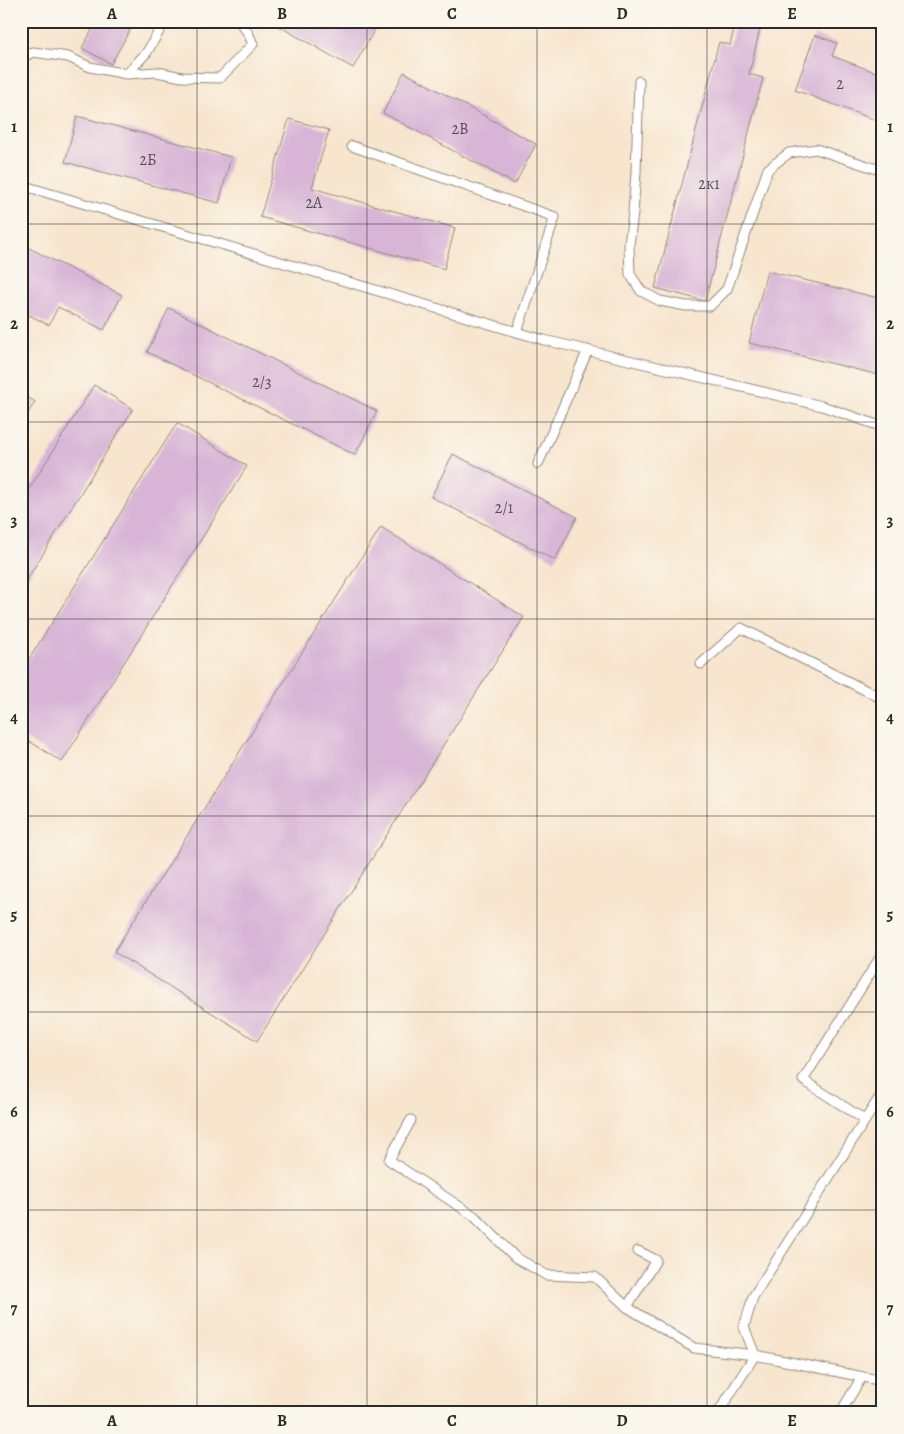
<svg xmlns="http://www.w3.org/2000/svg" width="904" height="1434" font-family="Alegreya,serif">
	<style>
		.building { fill: #d8b5d7 }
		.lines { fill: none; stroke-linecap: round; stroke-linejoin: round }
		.service-casing { stroke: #91887c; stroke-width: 11 }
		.service { stroke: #fff; stroke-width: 9 }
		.grid { fill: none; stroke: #2b2b2b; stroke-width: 1; stroke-opacity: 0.55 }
		.labels { text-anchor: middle; stroke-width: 5; stroke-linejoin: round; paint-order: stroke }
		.number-label { font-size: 16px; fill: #564e56 }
		.neatline { fill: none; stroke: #2b2b2b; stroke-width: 2 }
		.grid-label { font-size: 16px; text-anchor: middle; font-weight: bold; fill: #2b2b2b }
	</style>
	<rect width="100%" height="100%" fill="#fbf7ec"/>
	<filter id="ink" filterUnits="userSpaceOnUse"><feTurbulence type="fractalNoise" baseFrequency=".02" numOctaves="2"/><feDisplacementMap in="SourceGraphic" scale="10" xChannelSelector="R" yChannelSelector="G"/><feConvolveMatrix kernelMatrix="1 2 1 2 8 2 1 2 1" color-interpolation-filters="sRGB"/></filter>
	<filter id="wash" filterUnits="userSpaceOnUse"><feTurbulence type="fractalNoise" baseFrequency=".0096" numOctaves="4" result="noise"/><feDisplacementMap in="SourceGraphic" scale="20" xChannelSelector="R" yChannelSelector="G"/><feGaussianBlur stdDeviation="1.12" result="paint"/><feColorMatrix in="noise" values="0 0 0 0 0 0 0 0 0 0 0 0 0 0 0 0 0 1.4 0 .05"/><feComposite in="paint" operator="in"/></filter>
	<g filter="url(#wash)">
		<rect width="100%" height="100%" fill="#f7e5ce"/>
		<g id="blocks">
			<!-- building -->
			<g class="building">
				<polygon points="97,21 135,21 111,64 82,48"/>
				<polygon points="270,21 361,21 375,29 353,68"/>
				<polygon points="736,21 762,21 749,74 763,78 705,301 655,288 719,42 730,45"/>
				<polygon points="815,35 837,43 832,56 883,75 883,123 795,90"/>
				<polygon points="404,72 536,144 515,184 383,113"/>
				<polygon points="77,116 231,157 219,203 65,162"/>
				<polygon points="289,119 329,130 312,188 455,228 444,269 260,217"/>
				<polygon points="21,244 122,295 104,330 58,307 49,325 21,311"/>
				<polygon points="767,271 883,299 883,376 749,343"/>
				<polygon points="169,308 377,411 355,455 147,352"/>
				<polygon points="94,385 133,409 21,589 21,502"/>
				<polygon points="21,393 35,402 21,424"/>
				<polygon points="177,423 247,466 62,762 21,736 21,672"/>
				<polygon points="453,454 577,517 555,560 431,497"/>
				<polygon points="381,527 524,617 257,1041 114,952"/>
			</g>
		</g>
	</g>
	<g filter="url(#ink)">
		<use href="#blocks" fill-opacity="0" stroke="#91887c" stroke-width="1"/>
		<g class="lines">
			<defs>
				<g id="service">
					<polyline points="21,58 33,52 68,57 90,67 127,74 157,72 182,77 220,78 253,44 248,33 239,21"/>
					<polyline points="127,74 147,52 165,21"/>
					<polyline points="639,81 636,172 633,213 629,245 630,274 641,291 660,301 686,306 710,306 727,289 768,169 789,153 816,149 883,171"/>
					<polyline points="352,146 555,217 517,332"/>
					<polyline points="21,185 544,340 822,406 883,427"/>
					<polyline points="538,464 588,350"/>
					<polyline points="701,664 741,628 883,699"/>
					<polyline points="411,1120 389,1160 474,1216 515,1257 546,1275 595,1277 627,1307"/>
					<polyline points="865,1120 803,1080 883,953"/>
					<polyline points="638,1251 656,1260 627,1307 694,1348 755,1355 744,1327 753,1297 883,1092"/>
					<polyline points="718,1413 755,1355 883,1381"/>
					<polyline points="840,1413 862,1377"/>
				</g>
			</defs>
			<!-- service casing -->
			<use href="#service" class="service-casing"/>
			<!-- service -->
			<use href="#service" class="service"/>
		</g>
	</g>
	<!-- grid -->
	<path class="grid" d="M197 21V1413M367 21V1413M537 21V1413M707 21V1413M21 224H883M21 422H883M21 619H883M21 816H883M21 1012H883M21 1210H883"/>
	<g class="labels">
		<!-- number labels -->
		<g class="number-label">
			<text x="840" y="89">2</text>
			<text x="460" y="134">2В</text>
			<text x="148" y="165">2Б</text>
			<text x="709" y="189">2к1</text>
			<text x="314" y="208">2А</text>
			<text x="262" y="387">2/3</text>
			<text x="504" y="513">2/1</text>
		</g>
	</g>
	<!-- margin -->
	<rect width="904" height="1434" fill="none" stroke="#fbf7ec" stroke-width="55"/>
	<rect x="28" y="28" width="848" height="1378" class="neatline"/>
	<g class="grid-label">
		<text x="112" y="19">A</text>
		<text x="282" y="19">B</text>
		<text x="452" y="19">C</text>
		<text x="622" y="19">D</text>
		<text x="792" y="19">E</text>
		<text x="14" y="132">1</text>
		<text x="890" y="132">1</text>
		<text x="14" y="329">2</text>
		<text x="890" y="329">2</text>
		<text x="14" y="526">3</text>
		<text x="890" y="526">3</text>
		<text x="14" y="723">4</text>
		<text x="890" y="723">4</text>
		<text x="14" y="920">5</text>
		<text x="890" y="920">5</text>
		<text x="14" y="1117">6</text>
		<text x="890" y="1117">6</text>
		<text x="14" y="1314">7</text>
		<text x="890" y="1314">7</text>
		<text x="112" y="1426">A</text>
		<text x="282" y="1426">B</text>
		<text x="452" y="1426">C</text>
		<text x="622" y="1426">D</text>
		<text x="792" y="1426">E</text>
	</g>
</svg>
